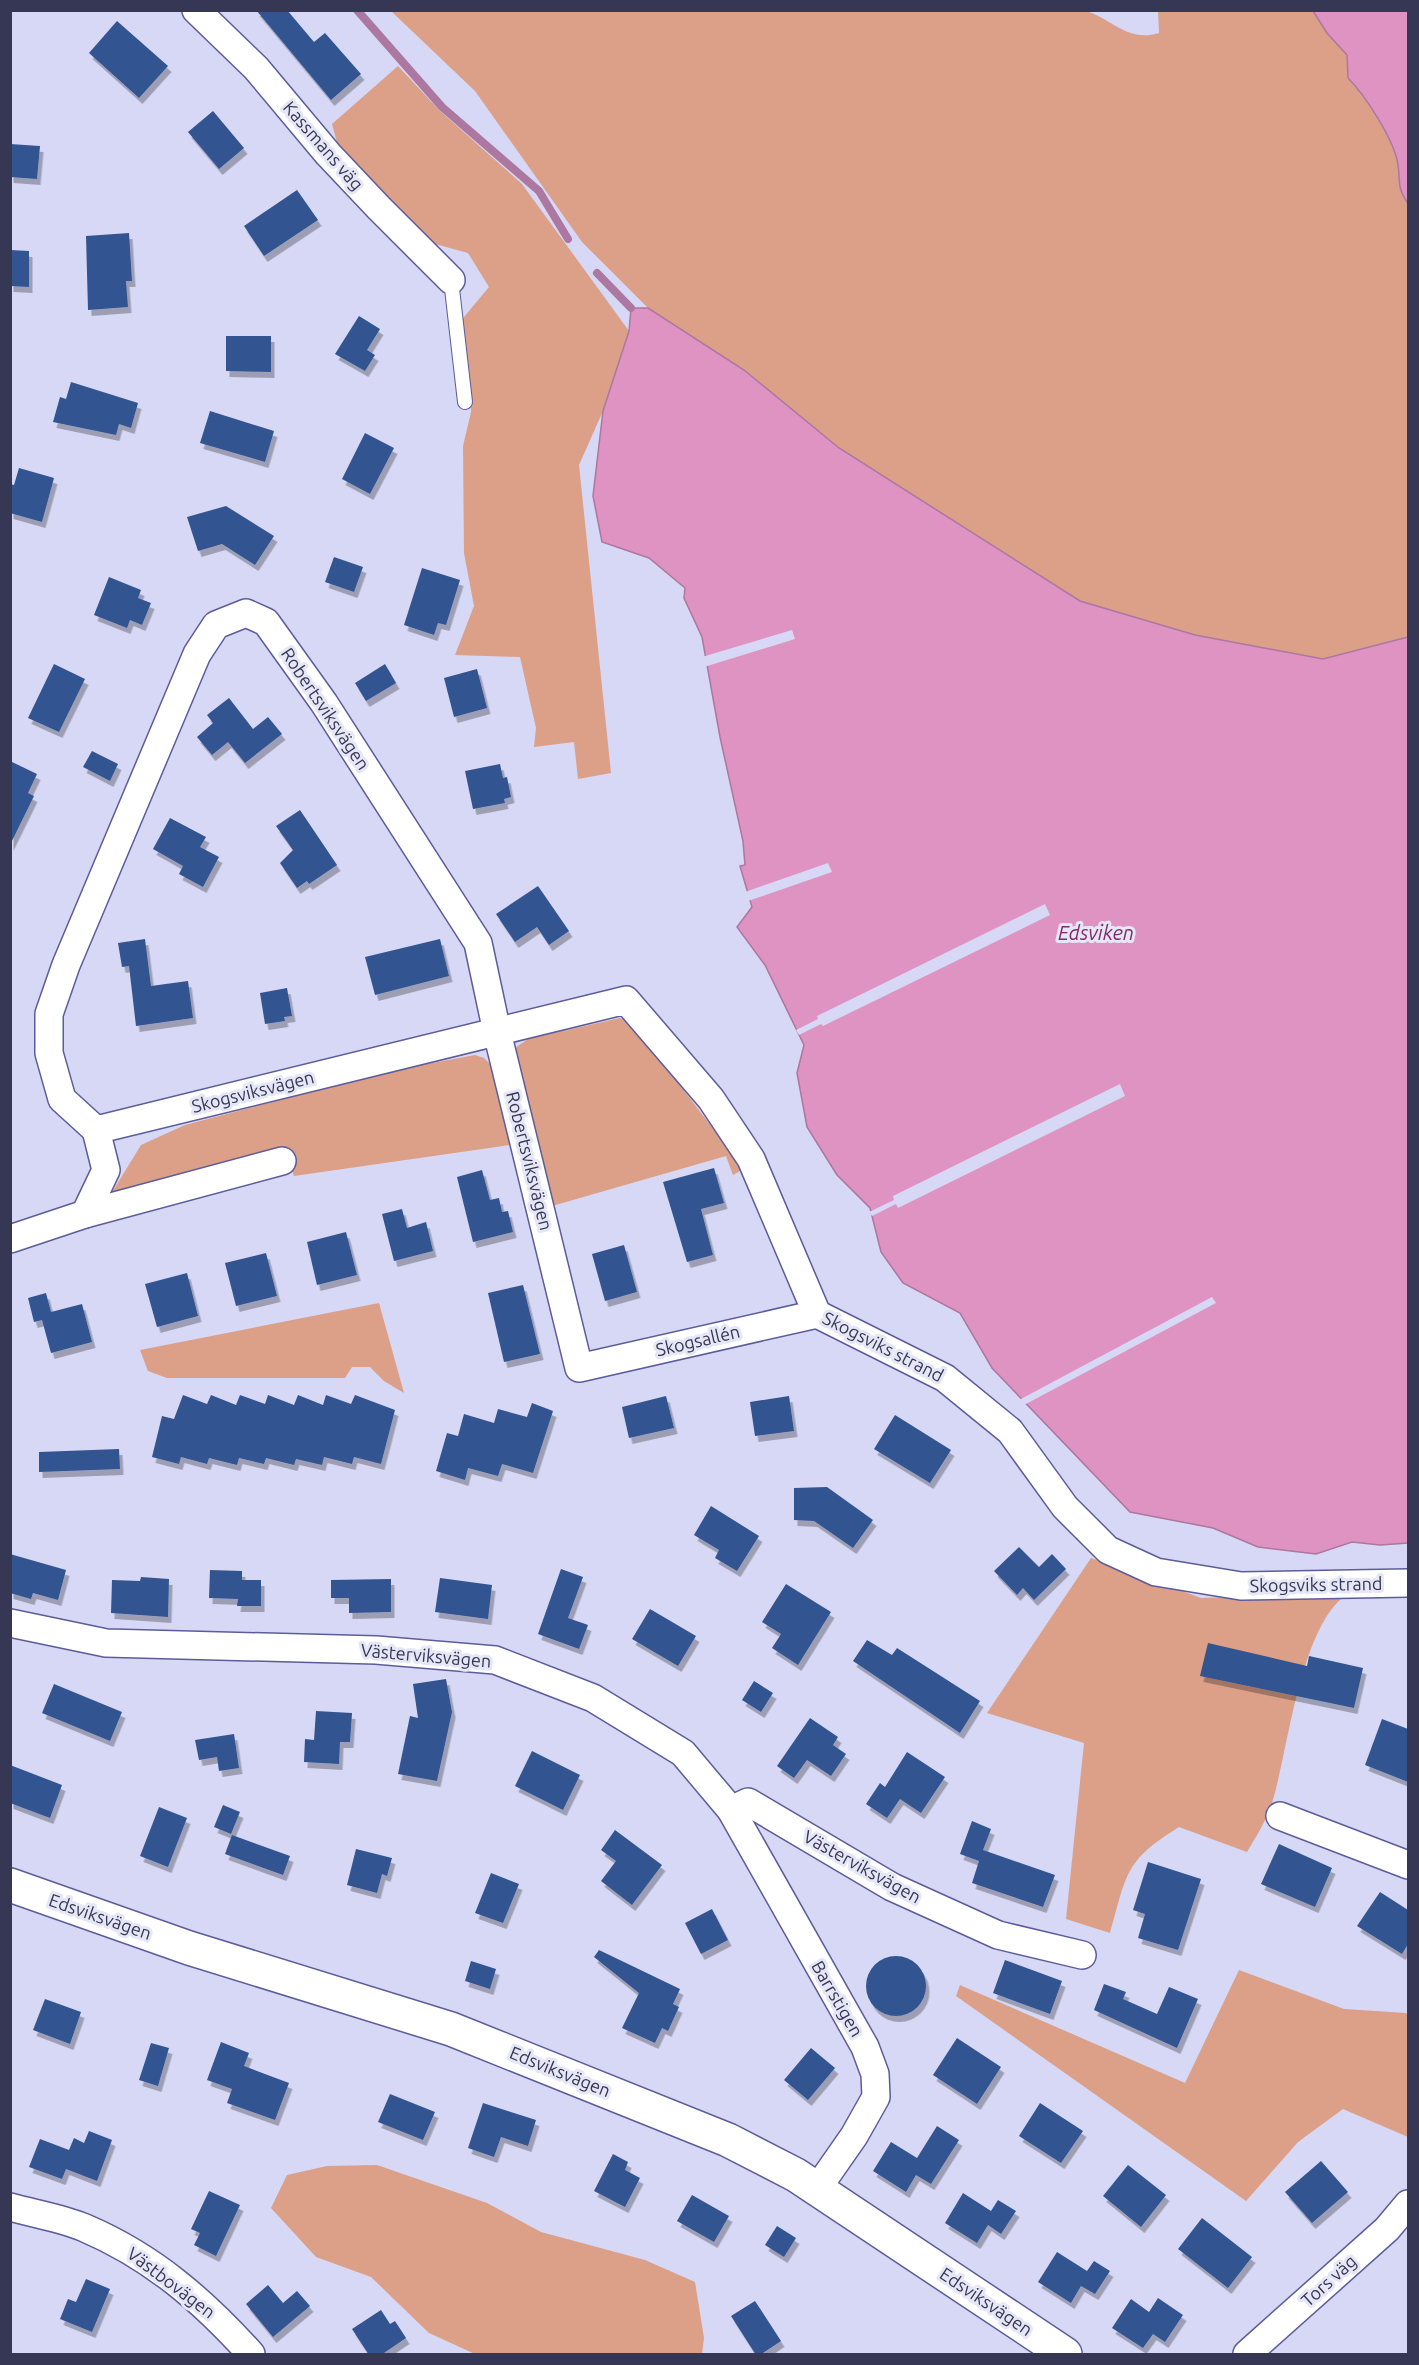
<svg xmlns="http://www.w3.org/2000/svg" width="1419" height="2365" font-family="Ubuntu,sans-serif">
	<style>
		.green { fill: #dc9f87 }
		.water { fill: #df93c2; stroke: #ac77a1; stroke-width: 1.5 }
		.pier { fill: #d6d8f5 }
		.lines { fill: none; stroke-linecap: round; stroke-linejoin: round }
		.stream { stroke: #ac77a1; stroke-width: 8 }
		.building { fill: #335491; filter: url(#shadow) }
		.service-casing { stroke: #5c5c9b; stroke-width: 16 }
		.minor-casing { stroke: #5c5c9b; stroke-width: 30 }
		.tertiary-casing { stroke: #5c5c9b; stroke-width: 36 }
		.service { stroke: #fff; stroke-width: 14 }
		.minor { stroke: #fff; stroke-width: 27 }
		.tertiary { stroke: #fff; stroke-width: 33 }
		.labels { text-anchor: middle; stroke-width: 6; stroke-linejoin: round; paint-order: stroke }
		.street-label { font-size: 18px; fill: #363754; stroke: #e6e7f6 }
		.water-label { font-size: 20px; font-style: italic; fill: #822b67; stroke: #e6e7f6 }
	</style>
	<defs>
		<filter id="shadow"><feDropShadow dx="3.5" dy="6" stdDeviation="0" flood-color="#0004"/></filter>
	</defs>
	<rect width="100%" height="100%" fill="#d6d8f5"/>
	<!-- green -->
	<g class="green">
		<path d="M1083 10C1112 18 1127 43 1159 33L1158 11H1313L1327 33 1347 55 1348 78C1365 95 1395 141 1398 165 1401 186 1396 184 1408 204V637L1323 659 1195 635 1080 601 839 448 744 370 648 308 582 242 475 91 391 11Z"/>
		<polygon points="398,66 440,111 522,184 629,331 603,411 579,465 611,773 578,779 574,742 534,747 536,728 520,657 455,655 474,606 464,553 463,446 471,412 470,384 459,323 489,287 468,253 424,241 339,150 332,124"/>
		<polygon points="620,1018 633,1024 734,1156 740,1171 733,1175 726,1156 552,1206 514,1071 515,1048 528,1039"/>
		<polygon points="475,1055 484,1058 492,1066 510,1145 294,1176 285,1153 111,1194 141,1145 185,1125 390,1071"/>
		<polygon points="379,1303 404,1393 384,1381 370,1367 352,1367 345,1378 167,1378 148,1371 140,1350"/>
		<path d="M1091 1558 1201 1598 1349 1593C1300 1623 1289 1749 1272 1803 1266 1821 1256 1837 1247 1852L1179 1827C1124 1861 1127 1874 1110 1933L1066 1919 1084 1743 987 1713Z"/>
		<polygon points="1239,1970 1344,2009 1406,2013 1408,2015 1408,2137 1343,2109 1298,2142 1246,2201 956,1996 960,1985 962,1986 1185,2083"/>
		<polygon points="377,2165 487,2203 541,2232 645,2260 695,2282 704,2338 702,2354 475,2354 429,2333 371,2277 316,2257 271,2208 287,2175 327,2166"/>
	</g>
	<!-- water -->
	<g class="water">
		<path d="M1313 11H1408V204C1396 184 1401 186 1398 165 1395 141 1365 95 1348 78L1347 55 1327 33Z"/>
		<polygon points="631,308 648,308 744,370 839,448 1080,601 1195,635 1323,659 1408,637 1408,1543 1380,1545 1352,1542 1316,1554 1258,1547 1213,1528 1130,1512 992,1368 960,1313 903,1283 881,1252 870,1208 837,1175 807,1127 797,1073 804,1045 765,965 737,927 752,907 740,866 745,865 743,841 720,737 702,637 684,598 685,588 649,558 602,542 593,496 603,411 629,331"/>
	</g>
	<!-- pier -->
	<g class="pier">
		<polygon points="792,630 795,639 704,667 702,657"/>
		<polygon points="828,863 832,872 748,901 745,892"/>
		<polygon points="1045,904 1050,915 823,1026 821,1024 799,1035 796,1030 818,1019 817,1016"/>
		<polygon points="1120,1084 1125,1096 898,1208 896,1204 872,1216 869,1212 894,1200 893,1196"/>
		<polygon points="1212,1297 1216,1303 1024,1405 1019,1400"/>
	</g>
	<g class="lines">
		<!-- stream -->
		<g class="stream">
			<polyline points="357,10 442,107 539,191 568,239"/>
			<polyline points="597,273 631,308"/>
		</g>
	</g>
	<!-- building -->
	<g class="building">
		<polygon points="256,10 287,10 314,42 325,33 361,74 331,100"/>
		<polygon points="117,21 168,66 139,98 89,53"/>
		<polygon points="213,111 244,148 219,169 188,132"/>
		<polygon points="10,144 40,146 37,179 10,177"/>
		<polygon points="297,190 318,220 264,256 244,226"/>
		<polygon points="129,233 132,281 126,281 128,307 88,310 86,236"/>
		<polygon points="10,250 29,251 29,287 10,286"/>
		<polygon points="359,316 380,329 367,350 375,355 365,371 335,354"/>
		<polygon points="226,336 271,336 271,372 226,371"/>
		<polygon points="71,382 138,403 131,428 119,424 116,435 53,422 60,397 66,399"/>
		<polygon points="210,411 274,431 265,462 200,443"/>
		<polygon points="365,433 394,448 370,494 342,479"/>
		<polygon points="19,468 54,478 42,522 10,513 10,484 14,485"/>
		<polygon points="226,506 274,536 255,565 222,544 198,551 187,517"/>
		<polygon points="334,557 363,567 354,592 325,582"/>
		<polygon points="422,568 460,580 446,625 438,623 434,635 404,625"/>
		<polygon points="109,577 141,590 138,598 151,603 142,625 130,620 127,628 94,615"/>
		<polygon points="54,664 85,679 59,732 28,718"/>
		<polygon points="385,664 396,683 366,701 355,683"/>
		<polygon points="477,669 487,708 454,717 444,678"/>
		<polygon points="229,698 253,729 268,717 282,734 245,763 228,742 212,755 197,737 213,723 207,715"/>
		<polygon points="92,751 118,764 110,781 83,767"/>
		<polygon points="10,761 37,774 28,793 34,796 10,845"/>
		<polygon points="500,764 503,778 507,777 511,797 504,799 505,803 473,809 465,771"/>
		<polygon points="300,810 337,865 309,884 307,881 297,888 280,863 293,850 276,826"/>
		<polygon points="170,818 206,837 200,847 219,857 203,887 179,874 183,866 153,849"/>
		<polygon points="538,886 569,931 549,945 537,927 515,942 496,914"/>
		<polygon points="145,939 151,986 188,981 193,1018 136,1026 129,966 122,967 118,943"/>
		<polygon points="440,939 449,976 375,995 365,957"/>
		<polygon points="287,988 292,1016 284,1017 285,1021 265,1024 260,993"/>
		<polygon points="714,1168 724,1203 701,1209 713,1255 687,1262 663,1182"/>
		<polygon points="482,1170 490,1200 499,1198 502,1212 508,1211 513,1232 473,1242 457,1177"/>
		<polygon points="402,1209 407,1228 426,1222 433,1251 394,1261 382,1214"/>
		<polygon points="346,1232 357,1275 317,1285 307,1242"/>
		<polygon points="624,1245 637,1292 605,1301 592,1254"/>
		<polygon points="266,1253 277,1296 236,1306 225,1263"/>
		<polygon points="187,1273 198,1316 157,1327 145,1284"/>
		<polygon points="523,1285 540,1354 504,1362 488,1293"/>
		<polygon points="46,1293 51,1312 82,1304 92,1342 51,1353 42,1320 34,1322 28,1298"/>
		<polygon points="183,1395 207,1404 211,1395 236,1405 240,1395 265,1404 268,1395 294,1405 298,1395 323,1405 326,1395 351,1404 355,1395 395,1410 381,1464 354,1457 352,1464 324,1457 322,1465 296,1459 294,1465 266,1458 264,1464 239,1458 237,1465 209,1458 207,1464 181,1457 179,1464 152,1457 162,1416 174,1419"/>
		<polygon points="666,1396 674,1428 629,1438 622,1407"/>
		<polygon points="789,1396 794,1431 755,1436 750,1402"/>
		<polygon points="532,1403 553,1411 533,1473 502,1464 498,1476 468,1468 465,1480 436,1471 447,1433 458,1436 464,1414 494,1423 498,1409 527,1417"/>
		<polygon points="895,1415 951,1450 930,1483 874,1449"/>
		<polygon points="119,1449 120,1469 39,1472 39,1452"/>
		<polygon points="827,1487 873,1520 853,1548 814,1521 794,1520 794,1488"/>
		<polygon points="711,1506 759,1536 737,1571 715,1558 719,1550 694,1535"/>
		<polygon points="1019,1547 1039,1567 1052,1554 1066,1569 1034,1600 1023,1588 1017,1595 994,1571"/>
		<polygon points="10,1554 66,1570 58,1600 33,1593 31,1599 10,1593"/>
		<polygon points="561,1569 583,1577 568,1618 588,1625 579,1649 538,1634"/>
		<polygon points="210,1570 242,1571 242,1580 261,1580 261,1606 237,1606 238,1599 209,1598"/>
		<polygon points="141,1577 169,1579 168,1617 111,1613 112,1580 140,1581"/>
		<polygon points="440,1578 492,1585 488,1619 435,1612"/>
		<polygon points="391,1579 391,1612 349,1613 349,1598 331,1598 331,1580"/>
		<polygon points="786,1584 831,1612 798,1665 772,1648 781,1634 762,1622"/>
		<polygon points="650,1609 696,1636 678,1666 632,1639"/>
		<polygon points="867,1640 892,1655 897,1648 980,1701 960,1733 853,1661"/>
		<polygon points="1208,1643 1307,1666 1309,1656 1363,1668 1354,1708 1200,1676"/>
		<polygon points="446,1679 452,1712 437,1781 398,1774 410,1716 418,1718 413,1684"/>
		<polygon points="754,1681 773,1693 761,1712 742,1700"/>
		<polygon points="54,1684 122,1712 110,1741 42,1713"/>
		<polygon points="316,1711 352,1713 350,1742 340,1742 339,1764 304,1762 305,1739 314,1740"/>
		<polygon points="810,1718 838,1737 833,1745 846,1754 831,1776 807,1760 794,1778 777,1766"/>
		<polygon points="1382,1719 1408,1729 1408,1782 1365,1765"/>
		<polygon points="234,1734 239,1768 219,1771 217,1757 199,1760 195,1740"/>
		<polygon points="532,1751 580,1775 563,1810 515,1786"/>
		<polygon points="907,1752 945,1777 921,1813 900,1799 887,1818 866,1804 880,1783 885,1787"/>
		<polygon points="10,1765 62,1785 50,1818 10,1803"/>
		<polygon points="223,1805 240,1812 231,1834 214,1827"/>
		<polygon points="159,1807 187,1818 168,1867 140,1856"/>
		<polygon points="972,1821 991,1829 983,1850 1055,1875 1043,1907 972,1883 979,1861 960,1854"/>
		<polygon points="615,1830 662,1865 632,1905 601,1881 616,1861 601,1850"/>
		<polygon points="232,1835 290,1856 283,1875 225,1854"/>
		<polygon points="1279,1844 1332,1868 1315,1907 1261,1884"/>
		<polygon points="356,1849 392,1858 387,1876 382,1874 377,1893 347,1885"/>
		<polygon points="1148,1862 1201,1879 1178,1950 1138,1938 1145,1914 1133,1910"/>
		<polygon points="491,1873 519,1884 503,1923 475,1913"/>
		<polygon points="1380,1892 1408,1910 1408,1944 1402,1954 1357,1926"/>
		<polygon points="712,1909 728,1940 701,1954 685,1923"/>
		<polygon points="599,1950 680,1989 673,2004 679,2007 668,2031 662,2028 655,2043 622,2028 639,1993 594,1957"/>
		<circle cx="896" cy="1986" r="30"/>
		<polygon points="1005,1960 1062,1981 1050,2014 993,1993"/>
		<polygon points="471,1961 496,1969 490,1989 465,1981"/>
		<polygon points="1104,1984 1126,1992 1123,1999 1157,2014 1169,1987 1198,1999 1177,2048 1094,2010"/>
		<polygon points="45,1999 81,2012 70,2044 33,2030"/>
		<polygon points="957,2038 1001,2067 977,2104 933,2075"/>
		<polygon points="221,2042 249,2053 244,2066 289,2083 275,2120 227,2103 232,2089 207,2080"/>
		<polygon points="151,2043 169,2048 158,2086 139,2080"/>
		<polygon points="811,2048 835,2068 808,2100 784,2080"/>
		<polygon points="390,2094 435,2112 423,2140 378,2122"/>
		<polygon points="483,2103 536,2120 528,2146 501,2137 494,2157 468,2148"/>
		<polygon points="1040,2103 1083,2131 1061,2163 1019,2136"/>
		<polygon points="937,2126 959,2140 931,2184 916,2175 906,2192 873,2171 891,2142 917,2158"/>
		<polygon points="89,2131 112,2140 97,2181 66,2169 62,2179 29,2167 40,2139 69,2150 74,2138 84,2143"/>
		<polygon points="613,2154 628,2162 625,2170 640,2178 625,2207 594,2191"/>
		<polygon points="1321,2161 1348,2192 1312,2223 1285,2192"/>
		<polygon points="1128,2165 1166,2195 1141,2227 1103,2196"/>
		<polygon points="209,2191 240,2205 216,2256 194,2245 200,2233 191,2229"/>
		<polygon points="963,2193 991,2211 998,2200 1016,2211 1001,2234 988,2225 977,2243 945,2223"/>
		<polygon points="692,2195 729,2216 714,2242 677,2221"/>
		<polygon points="1202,2218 1252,2257 1228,2288 1178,2249"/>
		<polygon points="777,2226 796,2238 784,2257 765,2245"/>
		<polygon points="1057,2252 1087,2271 1094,2261 1110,2271 1095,2294 1081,2286 1071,2303 1038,2282"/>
		<polygon points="86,2279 110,2289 92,2332 60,2319 68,2299 76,2302"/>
		<polygon points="268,2285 283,2303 297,2291 310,2306 273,2337 246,2304"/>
		<polygon points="1158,2298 1183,2315 1165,2342 1153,2334 1143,2348 1112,2328 1131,2299 1149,2312"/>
		<polygon points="755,2301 781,2341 760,2355 756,2355 731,2316"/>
		<polygon points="381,2310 390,2324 395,2321 406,2338 381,2355 369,2355 352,2329"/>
	</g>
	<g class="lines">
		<defs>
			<polyline id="service" points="451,280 465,402"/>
			<g id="minor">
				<polyline points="196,10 256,68 328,154 379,208 451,280"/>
				<polyline points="96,1130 62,1099 49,1053 49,1014 66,965 197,654 216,625 246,613 266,622 324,703 478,943 497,1032 579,1368 817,1314"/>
				<polyline points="96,1130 626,1000 711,1099 751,1159 817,1314 945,1378 1010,1431 1065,1507 1108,1550 1156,1572 1241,1586 1408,1583"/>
				<polyline points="85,1214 282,1161"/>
				<polyline points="10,1239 85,1214 106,1170 96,1130"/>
				<polyline points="10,1623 106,1643 376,1650 495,1660 593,1698 683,1753 731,1810 865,2047 875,2074 876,2097 854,2136 817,2189"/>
				<polyline points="731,1810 748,1802 892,1887 998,1935 1082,1955"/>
				<polyline points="1280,1816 1408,1865"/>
				<path d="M10 2207C35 2214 62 2218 85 2228 153 2257 203 2301 251 2354"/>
				<polyline points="1247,2354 1387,2229 1408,2204"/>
			</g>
			<polyline id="tertiary" points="10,1885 189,1948 451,2029 728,2140 796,2175 1065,2354"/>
		</defs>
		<!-- service casing -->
		<use href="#service" class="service-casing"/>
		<!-- minor casing -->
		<use href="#minor" class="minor-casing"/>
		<!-- tertiary casing -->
		<use href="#tertiary" class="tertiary-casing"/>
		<!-- service -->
		<use href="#service" class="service"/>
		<!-- minor -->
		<use href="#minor" class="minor"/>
		<!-- tertiary -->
		<use href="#tertiary" class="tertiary"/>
	</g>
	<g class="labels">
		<!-- street labels -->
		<g class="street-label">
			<text transform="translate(323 146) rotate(49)" y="6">Kassmans väg</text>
			<text transform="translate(325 709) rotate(56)" y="6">Robertsviksvägen</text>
			<text transform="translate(253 1092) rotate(-14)" y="6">Skogsviksvägen</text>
			<text transform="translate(529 1161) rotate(76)" y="6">Robertsviksvägen</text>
			<text transform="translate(698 1341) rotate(-13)" y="6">Skogsallén</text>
			<text transform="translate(883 1347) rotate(27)" y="6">Skogsviks strand</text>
			<text transform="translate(1316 1585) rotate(-1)" y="6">Skogsviks strand</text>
			<text transform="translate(426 1656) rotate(5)" y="6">Västerviksvägen</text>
			<text transform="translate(862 1867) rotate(29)" y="6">Västerviksvägen</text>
			<text transform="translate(100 1917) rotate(19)" y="6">Edsviksvägen</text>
			<text transform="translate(837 1999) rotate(60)" y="6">Barrstigen</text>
			<text transform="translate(560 2072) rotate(22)" y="6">Edsviksvägen</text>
			<text transform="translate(1329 2281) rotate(-42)" y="6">Tors väg</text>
			<text transform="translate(171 2283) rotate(37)" y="6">Västbovägen</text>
			<text transform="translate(986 2302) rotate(34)" y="6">Edsviksvägen</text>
		</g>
		<!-- water labels -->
		<g class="water-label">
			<text x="1096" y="940">Edsviken</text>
		</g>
	</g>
	<!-- border -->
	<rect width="1419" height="2365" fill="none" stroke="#363754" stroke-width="24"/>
</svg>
